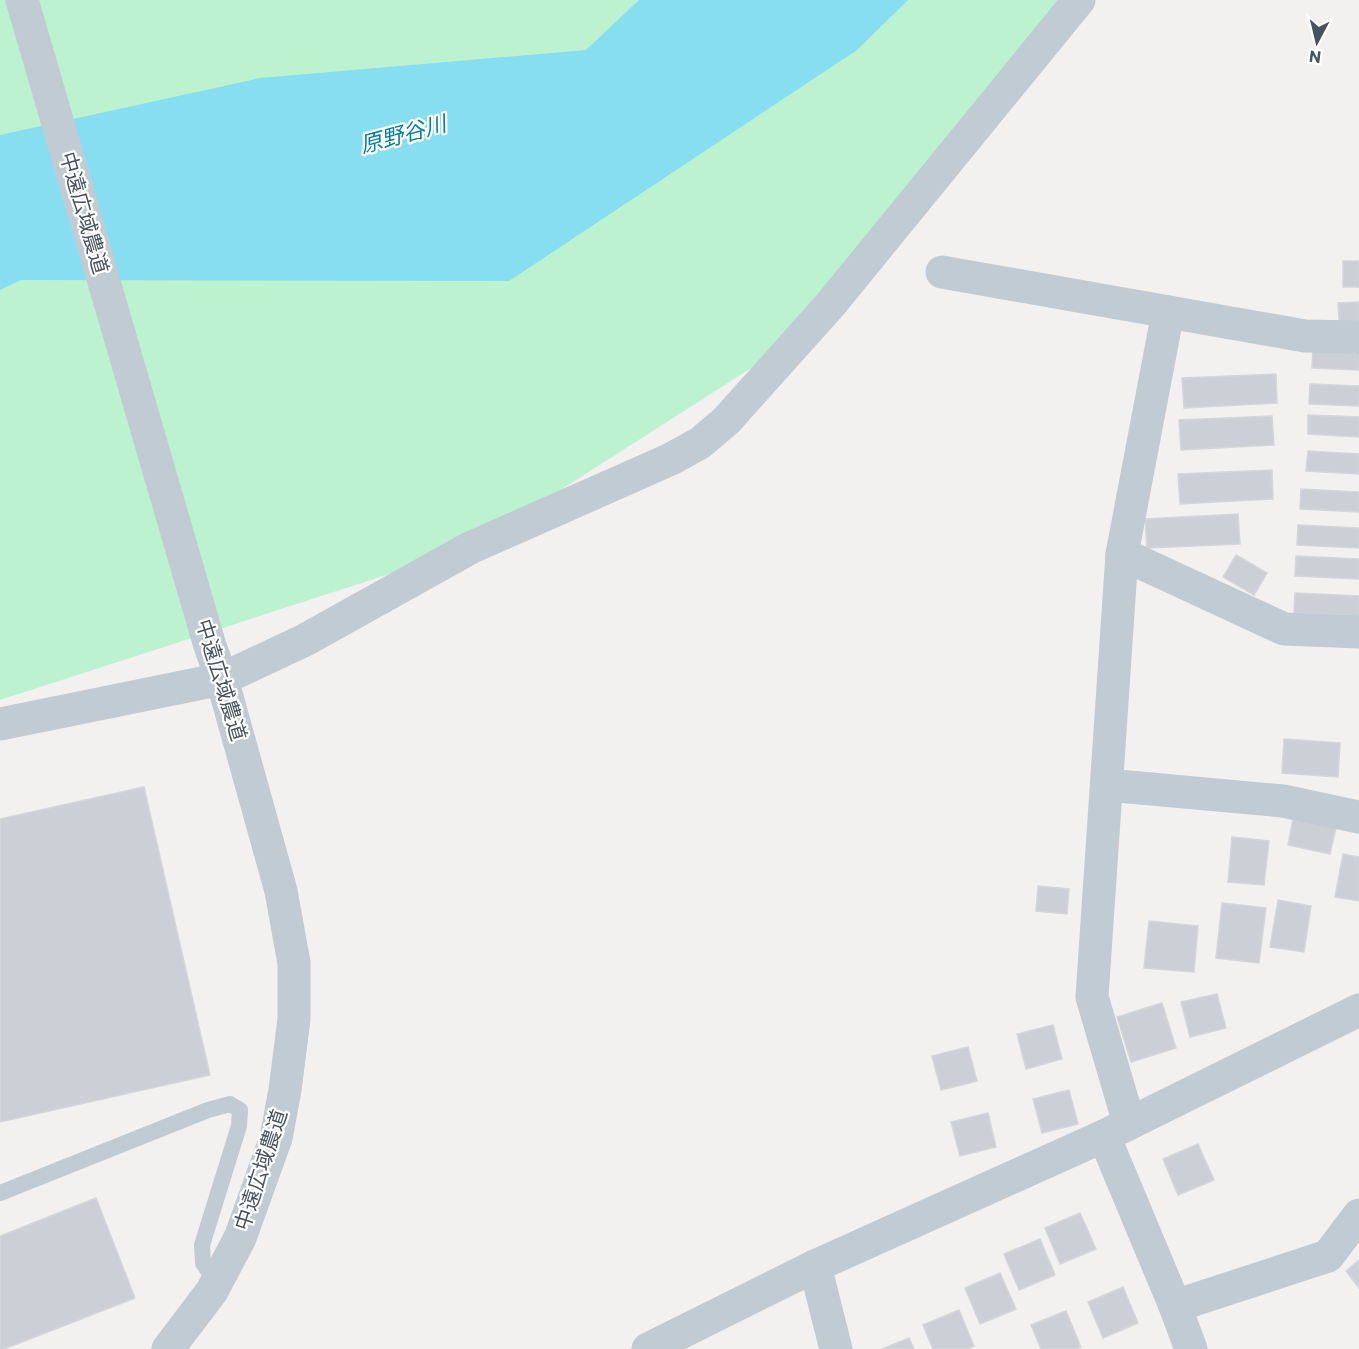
<svg xmlns="http://www.w3.org/2000/svg" width="1359" height="1349" font-family="Commissioner,'Noto Sans JP',sans-serif">
	<style>
		.green { fill: #bcf2d0 }
		.water { fill: #87def1 }
		.building { fill: #cccfd5; stroke: #d4d6dc; stroke-width: 1.5 }
		.lines { fill: none; stroke-linecap: round; stroke-linejoin: round }
		.service { stroke: #c0cbd3; stroke-width: 16 }
		.minor { stroke: #c0cbd3; stroke-width: 33 }
		.tertiary { stroke: #c0cbd3; stroke-width: 33 }
		.labels { text-anchor: middle; stroke-width: 4.5; stroke-linejoin: round; paint-order: stroke }
		.street-label { font-size: 21px; fill: #47545f; stroke: #fff }
		.water-label { font-size: 22px; font-style: italic; fill: #06809c; stroke: #fff }
	</style>
	<rect width="100%" height="100%" fill="#f3f0f0"/>
	<!-- green -->
	<polygon class="green" points="0,0 1076,0 804,334 470,548 0,700"/>
	<!-- water -->
	<polygon class="water" points="639,0 908,0 857,50 509,281 21,280 0,290 0,135 260,78 586,50"/>
	<!-- building -->
	<g class="building">
		<rect x="1343" y="261" width="16" height="26"/>
		<polygon points="1359,302 1359,332 1340,333 1338,303"/>
		<polygon points="1313,348 1359,350 1359,370 1312,368"/>
		<polygon points="1276,374 1277,403 1184,408 1182,378"/>
		<polygon points="1310,384 1359,386 1359,406 1309,404"/>
		<polygon points="1308,415 1359,417 1359,437 1308,434"/>
		<polygon points="1272,416 1274,445 1181,450 1179,420"/>
		<polygon points="1308,451 1359,454 1359,474 1306,471"/>
		<polygon points="1272,470 1273,499 1180,504 1178,474"/>
		<polygon points="1301,489 1359,492 1359,512 1300,509"/>
		<polygon points="1238,514 1240,544 1147,548 1145,519"/>
		<polygon points="1298,525 1359,528 1359,548 1297,545"/>
		<polygon points="1236,555 1267,573 1254,595 1223,577"/>
		<polygon points="1296,556 1359,559 1359,579 1295,576"/>
		<polygon points="1295,593 1359,596 1359,616 1294,613"/>
		<polygon points="1284,739 1340,743 1338,777 1282,773"/>
		<polygon points="144,787 210,1075 0,1122 0,819"/>
		<polygon points="1293,819 1336,828 1330,854 1288,845"/>
		<polygon points="1232,837 1269,841 1264,885 1228,882"/>
		<polygon points="1343,854 1359,857 1359,901 1335,897"/>
		<polygon points="1038,886 1069,889 1067,914 1036,911"/>
		<polygon points="1278,900 1311,906 1304,952 1270,947"/>
		<polygon points="1222,903 1266,908 1259,963 1216,958"/>
		<polygon points="1149,921 1198,926 1194,972 1144,968"/>
		<polygon points="1217,994 1226,1028 1190,1037 1181,1002"/>
		<polygon points="1162,1003 1176,1048 1131,1062 1117,1017"/>
		<polygon points="1053,1025 1062,1059 1026,1069 1017,1034"/>
		<polygon points="968,1047 977,1081 941,1090 932,1056"/>
		<polygon points="1069,1090 1078,1124 1042,1133 1033,1099"/>
		<polygon points="988,1113 996,1147 960,1156 951,1122"/>
		<polygon points="1198,1144 1214,1180 1178,1195 1163,1159"/>
		<polygon points="96,1198 135,1298 4,1349 0,1349 0,1236"/>
		<polygon points="1080,1213 1096,1249 1060,1264 1045,1228"/>
		<polygon points="1040,1239 1055,1275 1019,1290 1004,1254"/>
		<polygon points="1359,1260 1359,1288 1346,1271"/>
		<polygon points="1000,1273 1016,1309 980,1324 965,1288"/>
		<polygon points="1123,1287 1138,1323 1103,1338 1088,1302"/>
		<polygon points="959,1310 974,1346 967,1349 933,1349 923,1325"/>
		<polygon points="1066,1311 1081,1347 1076,1349 1041,1349 1031,1325"/>
		<polygon points="909,1338 914,1349 882,1349"/>
	</g>
	<g class="lines">
		<!-- service -->
		<polyline class="service" points="0,1193 208,1110 230,1104 240,1110 239,1126 202,1245 203,1263 216,1283"/>
		<!-- minor -->
		<g class="minor">
			<polyline points="942,272 1305,336 1359,337"/>
			<polyline points="1122,554 1284,629 1359,632"/>
			<polyline points="0,724 222,679 305,640 470,548 671,459 700,443 726,421 830,305 1079,0"/>
			<polyline points="1107,785 1283,801 1359,817"/>
			<polyline points="1129,1123 1092,997 1122,554 1168,312"/>
			<polyline points="1104,1136 1175,1306 1191,1349"/>
			<polyline points="815,1266 836,1349"/>
			<polyline points="1175,1306 1328,1256 1359,1215"/>
		</g>
		<!-- tertiary -->
		<g class="tertiary">
			<polyline points="22,0 210,646 222,679 281,891 294,963 294,1019 285,1090 276,1138 240,1238 212,1291 168,1349"/>
			<polyline points="648,1349 815,1266 1104,1136 1359,1010"/>
		</g>
	</g>
	<g class="labels">
		<!-- street labels -->
		<g class="street-label">
			<text transform="translate(84 213) rotate(74)" y="7">中遠広域農道</text>
			<text transform="translate(221 680) rotate(73)" y="7">中遠広域農道</text>
			<text transform="translate(261 1170) rotate(-72)" y="7">中遠広域農道</text>
		</g>
		<!-- water labels -->
		<g class="water-label">
			<text transform="translate(403 134) rotate(-15)" y="8">原野谷川</text>
		</g>
	</g>
	<!-- north arrow -->
	<g transform="translate(1317 42) rotate(187)" stroke="#ffffff" stroke-width="4.5" paint-order="stroke">
	<path d="M0-4.5L10 22L0 15L-10 22Z" fill="#47545f"/>
	<text y="-9" font-size="16" font-weight="bold" text-anchor="middle" fill="#47545f">N</text>
	</g>
</svg>
